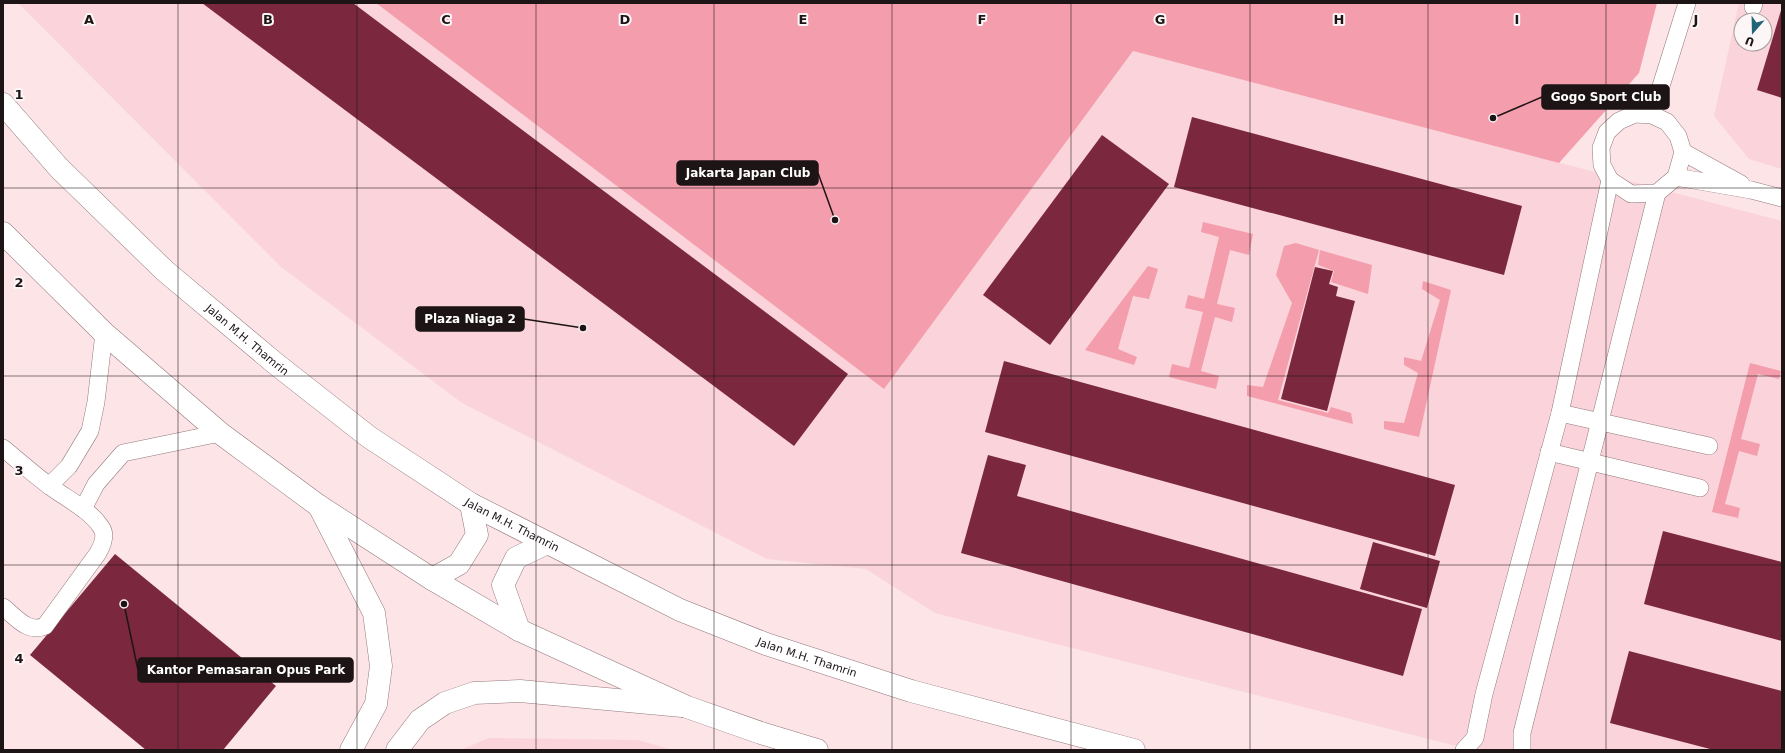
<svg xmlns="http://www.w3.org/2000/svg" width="1785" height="753" font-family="'DejaVu Sans',sans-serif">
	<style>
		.built { fill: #fad4da; fill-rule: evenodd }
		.green { fill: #f49dad }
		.building { fill: #7b283e }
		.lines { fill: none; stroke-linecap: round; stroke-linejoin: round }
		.service-casing { stroke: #93797d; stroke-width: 18 }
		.minor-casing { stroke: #93797d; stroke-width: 23 }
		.primary-casing { stroke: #93797d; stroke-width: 23 }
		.service { stroke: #fff; stroke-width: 17 }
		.minor { stroke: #fff; stroke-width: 22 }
		.primary { stroke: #fff; stroke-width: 22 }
		.grid { fill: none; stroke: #1d1415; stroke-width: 1; stroke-opacity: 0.55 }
		.labels { text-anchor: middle; stroke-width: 4; stroke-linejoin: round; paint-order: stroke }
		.street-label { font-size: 11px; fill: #1d1415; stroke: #fcf6f7 }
		.grid-label { font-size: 13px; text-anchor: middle; font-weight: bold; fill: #1d1415; stroke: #fcf6f7; stroke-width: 4; stroke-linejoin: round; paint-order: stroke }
		.leader { fill: none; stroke: #1d1415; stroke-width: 1.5 }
		.callout-dot { fill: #1d1415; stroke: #fcf6f7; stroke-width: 1.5 }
		.callout { fill: #1d1415; stroke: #1d1415; stroke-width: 1.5 }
		.callout-label { font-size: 12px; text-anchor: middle; font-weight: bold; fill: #fff }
	</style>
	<rect width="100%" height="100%" fill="#fce4e7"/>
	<!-- built -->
	<g class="built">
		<polygon points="18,3 376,3 884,388 1133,51 1782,221 1782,750 1472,750 935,613 866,569 767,559 462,403 281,267"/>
		<path d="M1739 3H1782V169L1749 159 1714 116ZM1741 20H1765V44H1741Z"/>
		<polygon points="488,738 638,740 673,750 461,750"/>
	</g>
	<!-- green -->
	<g class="green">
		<polygon points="376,3 1657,3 1639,73 1559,163 1133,51 884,389"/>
		<polygon points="1203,222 1253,234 1249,255 1230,250 1217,304 1235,308 1232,322 1215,317 1201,371 1219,376 1216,389 1169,377 1172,364 1189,368 1203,312 1185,308 1188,295 1204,299 1219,237 1201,232"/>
		<polygon points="1296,243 1319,250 1278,400 1328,413 1331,407 1351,413 1353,424 1247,396 1247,385 1263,387 1292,303 1276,275 1284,246"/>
		<polygon points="1320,250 1372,265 1368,294 1331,282 1334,271 1318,265"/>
		<polygon points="1148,266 1158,269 1149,299 1133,296 1118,349 1137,357 1134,365 1085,350"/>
		<polygon points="1423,281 1451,290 1419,437 1384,429 1384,421 1404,423 1418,373 1404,365 1404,357 1421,361 1440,300 1422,289"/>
		<polygon points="1750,363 1781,371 1779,379 1758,374 1741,439 1760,444 1757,456 1739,451 1725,504 1740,508 1738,518 1712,512"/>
	</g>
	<!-- building -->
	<g class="building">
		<polygon points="202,3 353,3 848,374 794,446"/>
		<polygon points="1782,7 1782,98 1757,90"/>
		<polygon points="1192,117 1522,206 1504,275 1174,187"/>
		<polygon points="1102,135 1169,184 1050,345 983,295"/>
		<polygon points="1315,267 1333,271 1329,284 1338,287 1336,296 1355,301 1327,411 1281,399"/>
		<polygon points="1004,361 1455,485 1435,556 985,432"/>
		<polygon points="988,455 1026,465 1017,496 1422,609 1403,676 961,553"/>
		<polygon points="1663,531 1782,562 1782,641 1644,604"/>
		<polygon points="1373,542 1440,561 1427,608 1360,589"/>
		<polygon points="115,554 276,686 223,750 146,750 30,655"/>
		<polygon points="1629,651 1782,691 1782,750 1714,750 1610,723"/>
	</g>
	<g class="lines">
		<defs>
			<g id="service">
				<polyline points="1753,7 1754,3"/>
				<polyline points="1652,115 1687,3"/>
				<polyline points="1683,152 1741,184"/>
				<polyline points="1676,177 1683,152 1678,136 1667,122 1652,115 1635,114 1619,121 1607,132 1601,148 1602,165 1610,180 1631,194 1657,193 1676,177 1751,190 1782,198"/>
				<polyline points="1560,413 1709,446"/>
				<path d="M3 448C19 461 34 475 51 487 67 499 90 510 101 527 107 535 102 546 98 553L45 626C28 634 16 617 3 607"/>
				<polyline points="1549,452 1700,488"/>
				<polyline points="49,486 69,466 90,431 96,402 104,333"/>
				<polyline points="83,509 96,484 123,453 220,433"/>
				<polyline points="1464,750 1475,738 1484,694 1560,413 1610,180"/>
				<polyline points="1522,750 1522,733 1657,193"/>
			</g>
			<g id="minor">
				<polyline points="319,506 374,613 381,666 376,704 351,750"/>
				<polyline points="397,750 420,720 445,703 474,693 520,691 682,706"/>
			</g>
			<g id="primary">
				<path id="s1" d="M3 104 59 168 165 271 276 364 369 437 471 504 680 610 766 644 911 691 1134 750"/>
				<polyline points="3,233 104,333 220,433 319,506 432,579 519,630 687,707 761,733 817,750"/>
				<polyline points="432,579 459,564 477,535 471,504"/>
				<polyline points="519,630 503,585 516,558 547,543"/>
			</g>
		</defs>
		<!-- service casing -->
		<use href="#service" class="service-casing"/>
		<!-- minor casing -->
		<use href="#minor" class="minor-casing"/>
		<!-- primary casing -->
		<use href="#primary" class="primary-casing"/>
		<!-- service -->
		<use href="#service" class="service"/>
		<!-- minor -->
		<use href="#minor" class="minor"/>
		<!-- primary -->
		<use href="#primary" class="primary"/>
	</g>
	<!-- grid -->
	<path class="grid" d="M178 3V750M357 3V750M536 3V750M714 3V750M892 3V750M1071 3V750M1250 3V750M1428 3V750M1606 3V750M3 188H1782M3 376H1782M3 565H1782"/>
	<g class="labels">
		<!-- street labels -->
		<g class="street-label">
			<text dy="4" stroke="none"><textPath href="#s1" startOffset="340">Jalan M.H. Thamrin</textPath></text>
			<text dy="4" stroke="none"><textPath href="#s1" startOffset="664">Jalan M.H. Thamrin</textPath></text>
			<text dy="4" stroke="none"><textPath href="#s1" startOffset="988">Jalan M.H. Thamrin</textPath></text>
		</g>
	</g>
	<g class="grid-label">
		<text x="89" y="24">A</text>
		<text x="268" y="24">B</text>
		<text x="446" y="24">C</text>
		<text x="625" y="24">D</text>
		<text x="803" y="24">E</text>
		<text x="982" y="24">F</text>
		<text x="1160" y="24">G</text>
		<text x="1339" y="24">H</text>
		<text x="1517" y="24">I</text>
		<text x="1696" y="24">J</text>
		<text x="19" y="99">1</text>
		<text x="19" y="287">2</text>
		<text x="19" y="475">3</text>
		<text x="19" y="663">4</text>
	</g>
	<!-- callouts -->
	<path class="leader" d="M1493 118L1542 97M835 220L818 173M583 328L524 319M124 604L138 670"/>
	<g class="callout-dot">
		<circle cx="1493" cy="118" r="4"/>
		<circle cx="835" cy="220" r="4"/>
		<circle cx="583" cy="328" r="4"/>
		<circle cx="124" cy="604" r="4"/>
	</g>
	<g class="callout">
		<rect x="1542" y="85" width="127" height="24" rx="4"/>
		<rect x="677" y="161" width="141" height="24" rx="4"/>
		<rect x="416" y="307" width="108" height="24" rx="4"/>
		<rect x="138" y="658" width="215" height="24" rx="4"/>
	</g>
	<g class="callout-label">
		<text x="1606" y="101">Gogo Sport Club</text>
		<text x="748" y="177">Jakarta Japan Club</text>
		<text x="470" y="323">Plaza Niaga 2</text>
		<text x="246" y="674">Kantor Pemasaran Opus Park</text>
	</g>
	<!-- border -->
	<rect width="1785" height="753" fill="none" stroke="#1d1415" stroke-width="8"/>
	<!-- north arrow -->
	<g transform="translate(1753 32) rotate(200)"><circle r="19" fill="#fcf6f7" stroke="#a39c9d"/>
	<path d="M0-3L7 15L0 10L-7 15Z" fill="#206576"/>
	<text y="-6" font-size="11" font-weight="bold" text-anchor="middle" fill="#1d1415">U</text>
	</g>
</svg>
